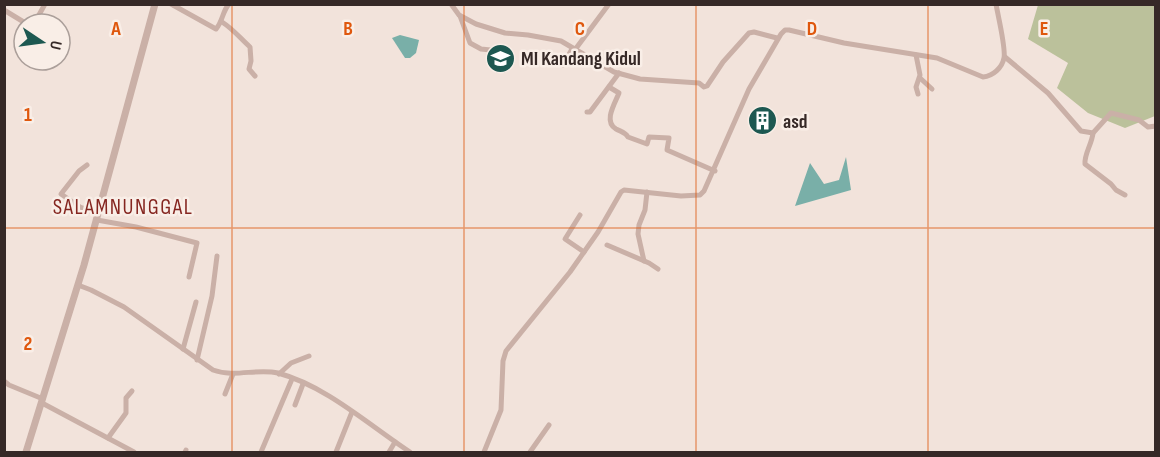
<svg xmlns="http://www.w3.org/2000/svg" width="1160" height="457" font-family="'Sofia Sans Condensed',sans-serif">
	<style>
		.green { fill: #bbc19b }
		.water { fill: #79afa8 }
		.lines { fill: none; stroke-linecap: round; stroke-linejoin: round }
		.minor { stroke: #cab0a7; stroke-width: 5 }
		.tertiary { stroke: #cab0a7; stroke-width: 7 }
		.grid { fill: none; stroke: #df570d; stroke-width: 1.5; stroke-opacity: 0.55 }
		.labels { text-anchor: middle; stroke-width: 5; stroke-linejoin: round; paint-order: stroke }
		.poi-label { font-size: 20px; font-weight: bold; fill: #362927; stroke: #f9eee7; text-anchor: start }
		.quarter-label { font-size: 22px; letter-spacing: 1.5px; fill: #852620; stroke: #f9eee7 }
		.grid-label { font-size: 20px; text-anchor: middle; font-weight: bold; fill: #df570d; stroke: #f9eee7; stroke-width: 5; stroke-linejoin: round; paint-order: stroke }
	</style>
	<rect width="100%" height="100%" fill="#f2e3db"/>
	<!-- green -->
	<polygon class="green" points="1038,5 1155,5 1155,116 1125,128 1088,113 1057,88 1068,63 1028,39"/>
	<!-- water -->
	<g class="water">
		<polygon points="400,35 419,40 416,53 410,58 405,58 392,38"/>
		<polygon points="846,157 851,190 795,206 810,163 824,184 839,180"/>
	</g>
	<g class="lines">
		<!-- minor -->
		<g class="minor">
			<path d="M171 4 216 29C223 21 222 12 229 4"/>
			<polyline points="451,4 459,15 476,24 505,33 528,35 561,41 614,72 640,79 699,83 704,87 707,86 723,62 749,33 754,32 777,38"/>
			<polyline points="4,10 27,24"/>
			<polyline points="460,16 470,43 481,49 500,51"/>
			<path d="M222 22C233 29 240 38 250 47L251 61 249 69 255 76"/>
			<polyline points="34,24 45,4"/>
			<polyline points="574,51 609,4"/>
			<polyline points="916,55 920,75 916,87 918,94"/>
			<polyline points="1005,57 1048,93 1081,131 1093,133 1111,113 1139,120 1148,127 1156,126"/>
			<polyline points="563,65 572,49"/>
			<polyline points="920,78 932,89"/>
			<path d="M609 87 619 93C615 103 603 122 616 129 622 132 625 132 628 137L647 144 649 137 669 138 667 150 715 171"/>
			<polyline points="587,112 590,112 619,73"/>
			<path d="M1093 133C1092 144 1084 154 1085 164L1111 184 1116 190 1125 195"/>
			<polyline points="87,165 79,171 61,194 80,207 98,214"/>
			<polyline points="580,215 565,239 584,252"/>
			<polyline points="97,220 136,227 197,243 189,277"/>
			<polyline points="607,245 649,263 658,269"/>
			<polyline points="644,261 638,234 639,225 645,210 647,192"/>
			<path d="M78 285 91 290 124 307 213 370C234 378 257 368 278 373 326 386 369 425 410 452"/>
			<polyline points="183,349 196,302"/>
			<polyline points="197,360 212,296 217,256"/>
			<polyline points="279,374 291,363 309,356"/>
			<polyline points="4,381 9,385 43,399"/>
			<polyline points="225,394 233,374"/>
			<polyline points="42,403 134,452"/>
			<polyline points="295,405 303,384"/>
			<polyline points="108,438 126,413 126,398 132,391"/>
			<polyline points="185,452 186,450"/>
			<polyline points="261,452 292,379"/>
			<polyline points="336,452 352,412"/>
			<polyline points="389,452 395,442"/>
			<path d="M484 452 501 410 503 361 506 351 570 272 598 232 621 192 624 190 681 196 700 195 704 191 749 89 781 34 785 30H789L844 43 937 58 983 77C993 76 1002 68 1004 58 1006 48 998 16 996 4"/>
			<polyline points="530,452 549,425"/>
		</g>
		<!-- tertiary -->
		<polyline class="tertiary" points="26,452 84,265 155,4"/>
	</g>
	<!-- grid -->
	<path class="grid" d="M232 4V452M464 4V452M696 4V452M928 4V452M4 228H1156"/>
	<!-- icons -->
	<defs>
		<symbol id="school-disc" viewBox="-11 -11 22 22"><circle r="9.5" fill="#1d5851" stroke="#f9eee7"/><path d="M0-5L7-2L0 1L-7-2ZM-4 1L0 2.5L4 1V4Q0 6-4 4Z" fill="#fff"/></symbol>
		<symbol id="building-disc" viewBox="-11 -11 22 22"><circle r="9.5" fill="#1d5851" stroke="#f9eee7"/><path d="M-4-6H4V6H1V3H-1V6H-4ZM-2.5-4.3h1.7v1.8h-1.7ZM.8-4.3h1.7v1.8H.8ZM-2.5-1h1.7V.8h-1.7ZM.8-1h1.7V.8H.8Z" fill="#fff"/></symbol>
	</defs>
	<g fill-rule="evenodd">
		<use href="#school-disc" x="484" y="42" width="33" height="33"/>
		<use href="#building-disc" x="746" y="104" width="33" height="33"/>
	</g>
	<g class="labels">
		<!-- poi labels -->
		<g class="poi-label">
			<text x="521" y="65">MI Kandang Kidul</text>
			<text x="783" y="128">asd</text>
		</g>
		<!-- quarter labels -->
		<g class="quarter-label">
			<text x="123" y="214">SALAMNUNGGAL</text>
		</g>
	</g>
	<g class="grid-label">
		<text x="116" y="35">A</text>
		<text x="348" y="35">B</text>
		<text x="580" y="35">C</text>
		<text x="812" y="35">D</text>
		<text x="1044" y="35">E</text>
		<text x="28" y="121">1</text>
		<text x="28" y="350">2</text>
	</g>
	<!-- border -->
	<rect width="1160" height="457" fill="none" stroke="#362927" stroke-width="12"/>
	<!-- north arrow -->
	<g transform="translate(42 42) rotate(103)"><circle r="28" fill="#f9eee7" stroke="#ab9f9a" stroke-width="1.5"/>
	<path d="M0-4.5L10 22L0 15L-10 22Z" fill="#1d5851"/>
	<text y="-9" font-size="16" font-weight="bold" text-anchor="middle" fill="#362927">U</text>
	</g>
</svg>
